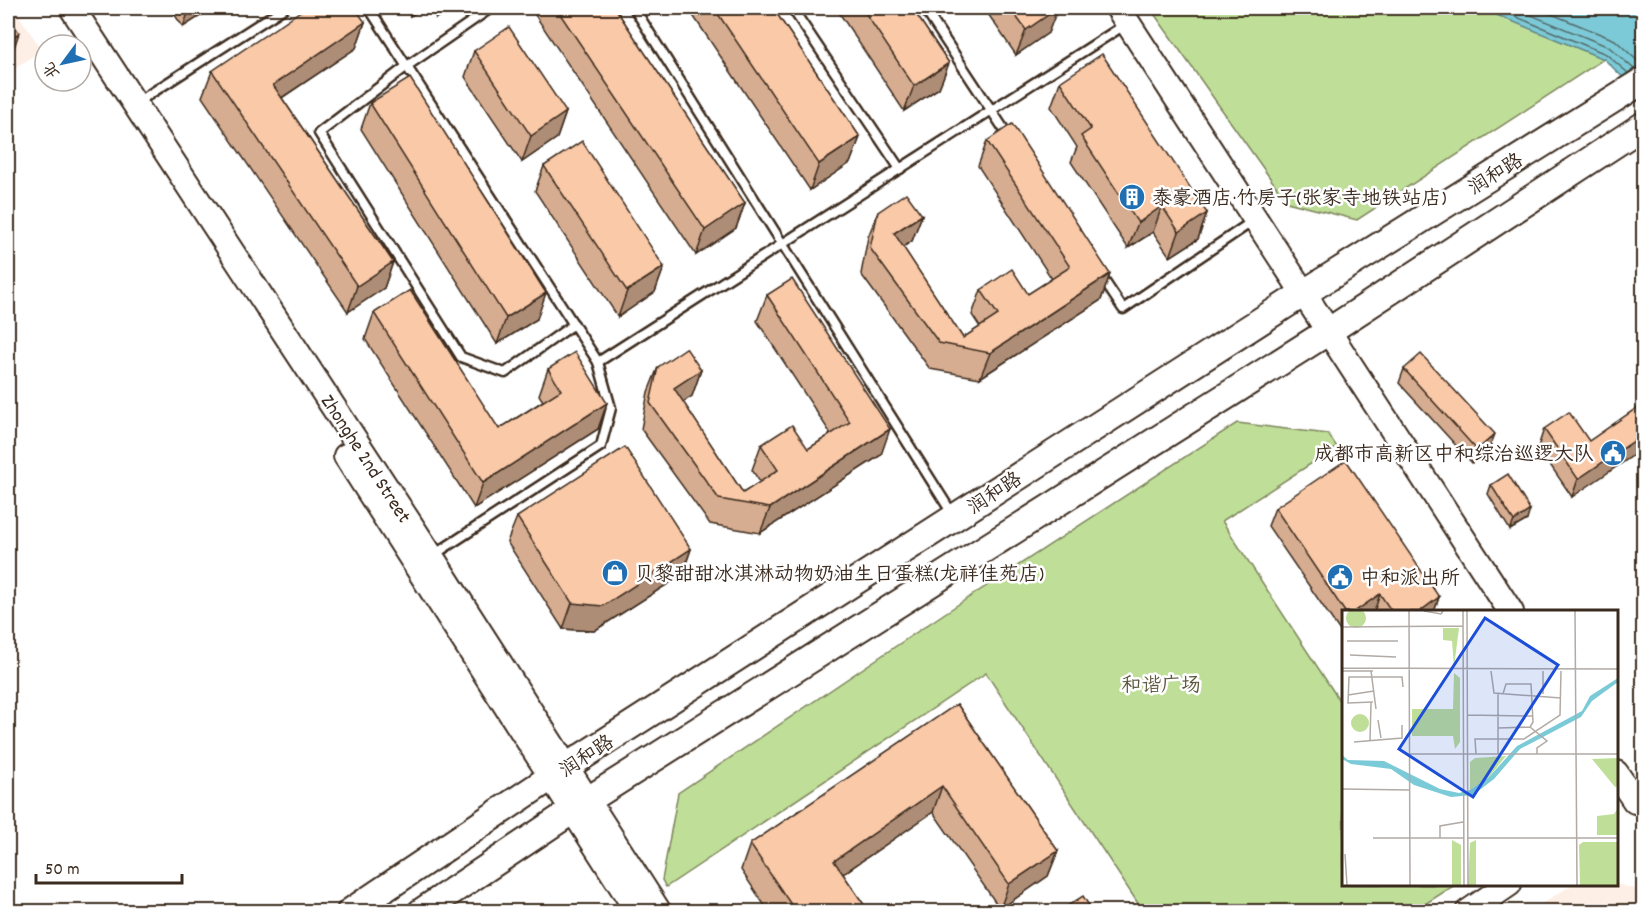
<svg xmlns="http://www.w3.org/2000/svg" width="1651" height="919" font-family="Dekko,'LXGW WenKai TC',sans-serif">
	<style>
		.built { fill: #fdefe5 }
		.green { fill: #bfdf98; stroke: #7d845b; stroke-width: 1.5 }
		.water { fill: #7bcad8; stroke: #618a8e; stroke-width: 1.5 }
		.lines { fill: none; stroke-linecap: round; stroke-linejoin: round }
		.shore { stroke: #556a68; stroke-width: 1.5 }
		.lane-casing { stroke: #3b2a1e; stroke-width: 13 }
		.secondary-casing { stroke: #3b2a1e; stroke-width: 28 }
		.primary-casing { stroke: #3b2a1e; stroke-width: 30 }
		.lane { stroke: #fff; stroke-width: 8 }
		.secondary { stroke: #fff; stroke-width: 24 }
		.primary { stroke: #fff; stroke-width: 26 }
		.wall { fill: #d6ad90; stroke: #3b2a1e; stroke-width: 1.5 }
		.shaded-wall { fill: #ae8d76; stroke: #3b2a1e; stroke-width: 1.5 }
		.building { fill: #f9c9a8; stroke: #3b2a1e; stroke-width: 1.5 }
		.labels { text-anchor: middle; stroke-width: 5; stroke-linejoin: round; paint-order: stroke }
		.street-label { font-size: 20px; fill: #3b2a1e; stroke: #fff }
		.poi-label { font-size: 20px; fill: #3b2a1e; stroke: #fff; text-anchor: start }
		.park-label { font-size: 20px; fill: #5c573c; stroke: #fff }
		.inset-road { fill: none; stroke: #b1aaa5; stroke-width: 1.5 }
		.view { fill: #1d4ed8; fill-opacity: 0.15; stroke: #1d4ed8; stroke-width: 3 }
		.inset-edge { fill: none; stroke: #3b2a1e; stroke-width: 3 }
	</style>
	<rect width="100%" height="100%" fill="#fff"/>
	<filter id="ink" filterUnits="userSpaceOnUse"><feTurbulence type="fractalNoise" baseFrequency=".0167" numOctaves="2"/><feDisplacementMap in="SourceGraphic" scale="12" xChannelSelector="R" yChannelSelector="G"/><feConvolveMatrix kernelMatrix="1 2 1 2 8 2 1 2 1" color-interpolation-filters="sRGB"/></filter>
	<g filter="url(#ink)">
		<!-- built -->
		<g class="built">
			<polygon points="8,8 14,8 42,50 8,73"/>
			<polygon points="1617,884 1638,890 1643,897 1643,911 1530,911 1572,885"/>
		</g>
		<!-- green -->
		<g class="green">
			<polygon points="1150,8 1480,8 1604,59 1357,220 1287,202"/>
			<polygon points="1237,423 1328,434 1337,447 1222,521 1343,706 1344,884 1455,885 1414,911 1143,911 986,673 666,887 662,880 678,793 945,613"/>
		</g>
		<!-- water -->
		<polygon class="water" points="1480,8 1633,8 1643,18 1643,97 1604,59"/>
		<g class="lines">
			<!-- shore -->
			<g class="shore">
				<polyline points="1495,8 1606,54 1628,73"/>
				<polyline points="1514,8 1609,47 1634,69"/>
				<polyline points="1537,8 1615,40 1643,66"/>
			</g>
			<defs>
				<g id="lane">
					<polyline points="369,8 598,362 611,408 601,446 432,556"/>
					<polyline points="491,8 407,66 319,133 461,357 505,373 574,324"/>
					<polyline points="634,8 953,515"/>
					<polyline points="792,8 900,169"/>
					<polyline points="924,8 1009,137"/>
					<polyline points="136,103 284,8"/>
					<polyline points="1101,276 1123,309 1253,221"/>
					<polyline points="598,362 1126,24"/>
				</g>
				<g id="secondary">
					<polyline points="72,8 431,556 659,912"/>
					<polyline points="1118,8 1511,612"/>
					<polyline points="346,456 638,912"/>
					<polyline points="1616,773 1635,801"/>
					<polyline points="1468,912 1509,884"/>
				</g>
				<g id="primary">
					<polyline points="350,912 566,767 1304,293 1644,80"/>
					<polyline points="421,912 588,800 1329,331 1644,125"/>
				</g>
			</defs>
			<!-- lane casing -->
			<use href="#lane" class="lane-casing"/>
			<!-- secondary casing -->
			<use href="#secondary" class="secondary-casing"/>
			<!-- primary casing -->
			<use href="#primary" class="primary-casing"/>
			<!-- lane -->
			<use href="#lane" class="lane"/>
			<!-- secondary -->
			<use href="#secondary" class="secondary"/>
			<!-- primary -->
			<use href="#primary" class="primary"/>
		</g>
		<!-- wall -->
		<g class="wall">
			<polygon points="170,8 213,8 183,27"/>
			<polygon points="405,8 424,8 410,16"/>
			<polygon points="430,8 453,8 436,18"/>
			<polygon points="538,8 615,8 745,203 736,228 696,255 535,15"/>
			<polygon points="688,8 773,8 860,137 850,163 810,190"/>
			<polygon points="836,8 912,8 949,63 939,88 904,111"/>
			<polygon points="984,8 1057,8 1048,33 1016,55"/>
			<polygon points="365,22 356,48 282,98 393,262 384,288 348,312 202,97 212,71"/>
			<polygon points="474,51 566,112 557,138 522,162 465,77"/>
			<polygon points="1060,82 1207,213 1198,239 1170,257 1153,232 1128,248 1071,162 1077,147 1051,107"/>
			<polygon points="370,103 537,319 497,344 361,129"/>
			<polygon points="987,141 1110,274 1101,300 980,378 930,369 861,274 868,237 878,212 922,215 912,241 903,247 963,338 980,327 972,315 981,290 1028,294 1052,279 978,166"/>
			<polygon points="544,166 664,267 655,292 618,317 535,191"/>
			<polygon points="767,295 881,455 760,533 710,524 641,429 648,392 658,367 701,370 692,396 683,402 743,493 760,482 752,470 761,445 808,449 831,434 757,321"/>
			<polygon points="374,313 499,429 543,401 539,395 548,369 598,429 474,508 365,339"/>
			<polygon points="1404,369 1490,447 1472,463 1399,383"/>
			<polygon points="1644,403 1572,497 1538,447 1544,429 1589,441"/>
			<polygon points="1491,485 1527,520 1510,530 1488,494"/>
			<polygon points="1275,508 1439,597 1434,612 1344,612 1344,632 1342,634 1268,526"/>
			<polygon points="517,517 691,549 682,575 594,631 563,629 507,542"/>
			<polygon points="957,704 1058,851 1048,876 1000,909 933,812 843,874 869,912 769,912 741,870 750,844"/>
		</g>
		<!-- shaded-wall -->
		<g class="shaded-wall">
			<polygon points="190,8 213,8 183,27"/>
			<polygon points="413,8 424,8 410,16"/>
			<polygon points="440,8 453,8 436,18"/>
			<polygon points="1058,8 1048,33 1016,55 1026,30"/>
			<polygon points="365,22 356,48 263,110 273,85"/>
			<polygon points="19,33 13,51 8,54 8,40"/>
			<polygon points="949,63 939,88 904,111 914,86"/>
			<polygon points="566,112 557,138 522,162 531,136"/>
			<polygon points="860,137 850,163 810,190 819,164"/>
			<polygon points="745,203 736,228 696,255 705,230"/>
			<polygon points="1162,206 1153,232 1128,248 1138,223"/>
			<polygon points="1207,213 1198,239 1170,257 1179,232"/>
			<polygon points="922,215 912,241 885,259 894,233"/>
			<polygon points="393,262 384,288 348,312 357,286"/>
			<polygon points="664,267 655,292 618,317 627,291"/>
			<polygon points="1110,274 1101,300 980,378 990,353"/>
			<polygon points="546,293 537,319 497,344 506,318"/>
			<polygon points="701,370 692,396 665,414 674,388"/>
			<polygon points="607,403 598,429 474,508 483,483"/>
			<polygon points="890,429 881,455 760,533 770,508"/>
			<polygon points="1495,434 1490,447 1472,463 1477,450"/>
			<polygon points="1644,434 1644,448 1572,497 1578,479"/>
			<polygon points="1530,510 1527,520 1510,530 1514,521"/>
			<polygon points="691,549 682,575 594,631 563,629 572,603"/>
			<polygon points="1380,594 1374,612 1354,612"/>
			<polygon points="1439,597 1434,612 1419,612"/>
			<polygon points="942,786 933,812 825,886 834,861"/>
			<polygon points="1058,851 1048,876 1000,909 1009,884"/>
		</g>
		<!-- building -->
		<g class="building">
			<polygon points="305,8 355,8 365,22 273,85 393,262 357,286 212,71"/>
			<polygon points="556,8 615,8 745,203 705,230"/>
			<polygon points="714,8 773,8 860,137 819,164"/>
			<polygon points="862,8 912,8 949,63 914,86"/>
			<polygon points="1010,8 1058,8 1026,30"/>
			<polygon points="8,15 19,33 8,40"/>
			<polygon points="509,27 566,112 531,136 474,51"/>
			<polygon points="1102,54 1207,213 1179,232 1162,206 1138,223 1081,136 1091,129 1060,82"/>
			<polygon points="410,78 546,293 506,318 370,103"/>
			<polygon points="1012,124 1110,274 990,353 939,343 870,248 878,212 906,193 922,215 894,233 963,338 998,315 981,290 1012,269 1028,294 1070,267 987,141"/>
			<polygon points="582,141 664,267 627,291 544,166"/>
			<polygon points="792,279 890,429 770,508 719,499 650,403 658,367 686,348 701,370 674,388 743,493 778,470 761,445 792,425 808,449 850,422 767,295"/>
			<polygon points="410,290 499,429 561,390 548,369 575,352 607,403 483,483 374,313"/>
			<polygon points="1421,354 1495,434 1477,450 1404,369"/>
			<polygon points="1644,403 1644,434 1578,479 1544,429 1569,412 1589,441"/>
			<polygon points="625,447 691,549 603,606 572,603 517,517"/>
			<polygon points="1346,460 1439,597 1419,612 1392,612 1380,594 1354,612 1345,612 1275,508"/>
			<polygon points="1508,474 1530,510 1514,521 1491,485"/>
			<polygon points="957,704 1058,851 1009,884 942,786 834,861 869,912 796,912 750,844"/>
			<polygon points="1083,896 1093,912 1058,912"/>
		</g>
	</g>
	<!-- icons -->
	<defs>
		<symbol id="building-disc" viewBox="-11 -11 22 22"><circle r="9.5" fill="#1f6fb2" stroke="#fff"/><path d="M-4-6H4V6H1V3H-1V6H-4ZM-2.5-4.3h1.7v1.8h-1.7ZM.8-4.3h1.7v1.8H.8ZM-2.5-1h1.7V.8h-1.7ZM.8-1h1.7V.8H.8Z" fill="#fff"/></symbol>
		<symbol id="civic-disc" viewBox="-11 -11 22 22"><circle r="9.5" fill="#1f6fb2" stroke="#fff"/><path d="M-.6-6.5H3V-4.5H.6V-3L4-1V1h2V6H-6V1h2V-1L-.6-3ZM-1.2 2.5V6h2.4V2.5Z" fill="#fff"/></symbol>
		<symbol id="shop-disc" viewBox="-11 -11 22 22"><circle r="9.5" fill="#1f6fb2" stroke="#fff"/><path d="M-5-2.5h2.3a2.7 3.5 0 0 1 5.4 0H5L5.5 6h-11ZM-1.5-2.5h3a1.5 2.3 0 0 0-3 0Z" fill="#fff"/></symbol>
	</defs>
	<g fill-rule="evenodd">
		<use href="#building-disc" x="1117" y="182" width="30" height="30"/>
		<use href="#civic-disc" x="1598" y="438" width="30" height="30"/>
		<use href="#shop-disc" x="600" y="558" width="30" height="30"/>
		<use href="#civic-disc" x="1325" y="562" width="30" height="30"/>
	</g>
	<g class="labels">
		<!-- street labels -->
		<g class="street-label">
			<text transform="translate(1495 173) rotate(-32)" y="7">润和路</text>
			<text transform="translate(367 458) rotate(57)" y="7">Zhonghe 2nd Street</text>
			<text transform="translate(994 492) rotate(-33)" y="7">润和路</text>
			<text transform="translate(586 755) rotate(-33)" y="7">润和路</text>
		</g>
		<!-- poi labels -->
		<g class="poi-label">
			<text x="1152" y="204">泰豪酒店·竹房子(张家寺地铁站店)</text>
			<text x="1594" y="460" text-anchor="end">成都市高新区中和综治巡逻大队</text>
			<text x="634" y="580">贝黎甜甜冰淇淋动物奶油生日蛋糕(龙祥佳苑店)</text>
			<text x="1360" y="584">中和派出所</text>
		</g>
		<!-- park labels -->
		<g class="park-label">
			<text x="1161" y="691">和谐广场</text>
		</g>
	</g>
	<!-- overview -->
	<g transform="translate(1342 610)">
		<rect width="276" height="276" fill="#fff"/>
		<path d="M4 8a10 10 0 1 1 20 0a10 10 0 1 1-20 0ZM101 18H117L112 57 110 31 101 30ZM112 63 118 68V132L113 139 111 126H70V99H111ZM9 113a9 9 0 1 1 18 0a9 9 0 1 1-18 0ZM164 146 147 167 128 180V152L133 148ZM276 148V176L273 177 250 149ZM276 198V225H255V206L272 204ZM110 230 119 235V275H110ZM134 230V275H126L128 233ZM241 232H276V275H238L237 235Z" fill="#bfdf98"/>
		<path d="M276 68V72L250 91 239 107 178 139 152 169 131 185 109 187 72 175 49 159 9 154 0 149V145L6 150 42 151 98 179 117 183 128 180 147 167 175 136 240 101 248 86Z" fill="#7bcad8"/>
		<path class="inset-road" d="M67 1 68 275M82 1 99 4 101 1M121 1 122 275M125 1 126 275M233 1 235 275M0 17 121 16M5 31H56M8 45 54 47M0 58 276 59M0 61H31M29 61 34 99M149 61 152 83 219 88M0 66V1M201 84V61M6 85 32 81M31 92 6 93 7 67H60L61 77M125 105 190 106M36 110 39 128M188 117 205 131 195 138V144M156 118 188 117 191 112 189 74H164L161 84M28 130 29 93M12 132 60 128V115M68 144H276M134 144 133 129H182L218 105 219 61M156 144V84M1 179 67 180M31 228H122M98 228V216L121 212M125 228H276M3 244 5 275"/>
		<path class="view" d="M143 8 216 55 131 187 57 139Z"/>
		<rect width="276" height="276" class="inset-edge"/>
	</g>
	<!-- margin -->
	<rect width="1651" height="919" fill="none" stroke="#fff" stroke-width="30"/>
	<rect x="15" y="15" width="1621" height="889" fill="none" stroke="#3b2a1e" stroke-width="2" filter="url(#ink)"/>
	<!-- north arrow -->
	<g transform="translate(63 63) rotate(237)"><circle r="28" fill="#ffffff" stroke="#b1aaa5" stroke-width="1.5"/>
	<path d="M0-4.5L10 22L0 15L-10 22Z" fill="#1f6fb2"/>
	<text y="-9" font-size="16" font-weight="bold" text-anchor="middle" fill="#3b2a1e">北</text>
	</g>
	<!-- scale -->
	<path d="M36 874v9h146v-9" fill="none" stroke="#3b2a1e" stroke-width="3"/>
	<text x="45" y="874" font-size="18" fill="#3b2a1e" stroke="#ffffff" stroke-width="4.5" paint-order="stroke">50 m</text>
</svg>
